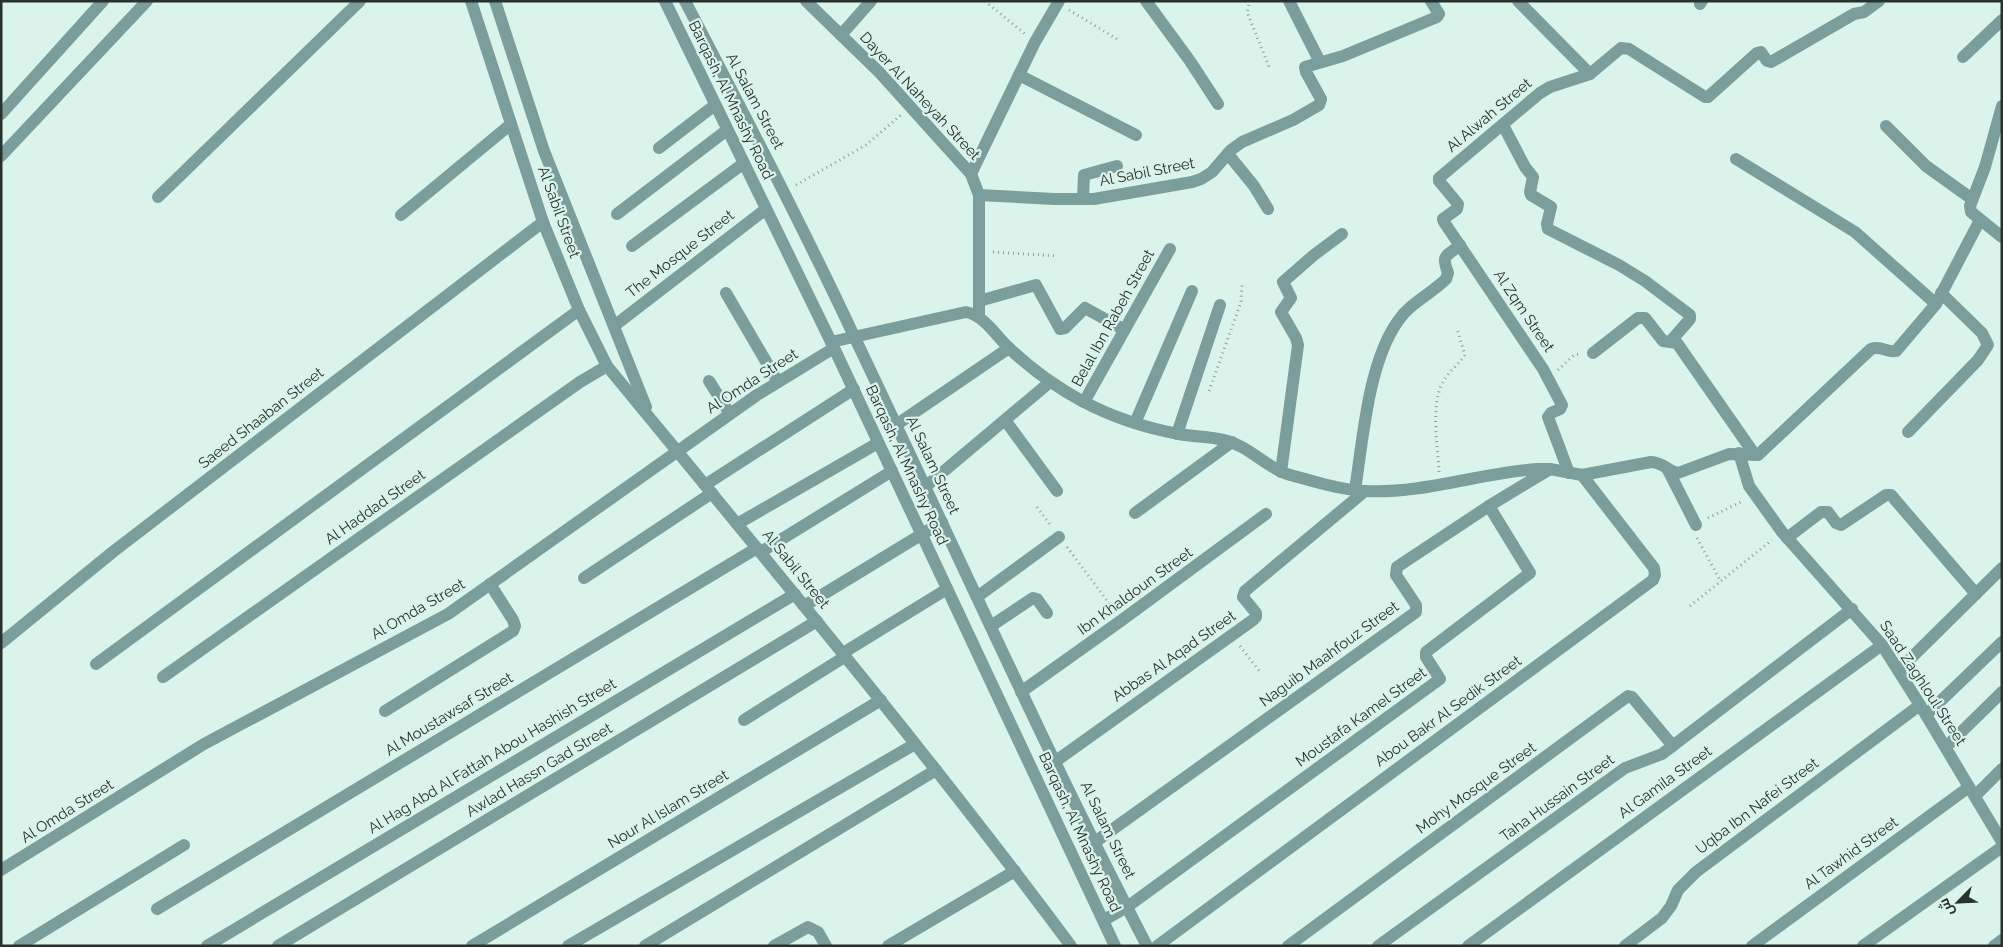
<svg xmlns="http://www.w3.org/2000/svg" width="2003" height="947" font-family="Raleway,Cairo,sans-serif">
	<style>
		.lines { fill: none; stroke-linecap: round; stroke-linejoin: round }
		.path { stroke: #8b9e97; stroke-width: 3; stroke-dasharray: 1 4; stroke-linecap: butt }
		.minor { stroke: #7b9e9d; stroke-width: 12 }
		.tertiary { stroke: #7b9e9d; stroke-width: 12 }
		.labels { text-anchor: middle; stroke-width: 4.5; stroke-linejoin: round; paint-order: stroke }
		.street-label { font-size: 15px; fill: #27312e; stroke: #dbf4eb }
	</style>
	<rect width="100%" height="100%" fill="#dbf4eb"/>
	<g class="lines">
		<!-- path -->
		<g class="path">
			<polyline points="985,1 1025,34"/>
			<polyline points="1246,1 1249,5 1247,12 1270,69"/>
			<polyline points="1069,10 1117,39"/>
			<polyline points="796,185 866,145 901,115"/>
			<polyline points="993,252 1057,256"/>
			<polyline points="1558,370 1574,355 1580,354"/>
			<polyline points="1209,391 1241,302 1242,284"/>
			<path d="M1439 472C1438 446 1430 405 1443 382 1449 371 1458 365 1465 355L1457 329"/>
			<polyline points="1037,507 1051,526"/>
			<polyline points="1708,518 1743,501"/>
			<polyline points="1697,538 1721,582"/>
			<polyline points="1067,547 1114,610"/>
			<polyline points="1690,606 1772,540"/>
			<polyline points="1240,646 1260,672"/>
		</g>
		<!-- minor -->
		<g class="minor">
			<path d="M471 1 543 222 579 310 607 366C764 557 923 747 1071 946"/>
			<polyline points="495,1 544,151 646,407"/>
			<polyline points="806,1 880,73 971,174 979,195 979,317"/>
			<polyline points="1146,1 1190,61 1218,104"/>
			<polyline points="1289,1 1320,62"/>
			<polyline points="1518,1 1590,74"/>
			<polyline points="1700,4 1702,1"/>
			<polyline points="841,35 871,1"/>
			<polyline points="1963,57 2002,20"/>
			<polyline points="1019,75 1136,135"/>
			<polyline points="2002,106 1985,167 1970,206 1971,212 2002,237"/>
			<polyline points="1,114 103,1"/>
			<polyline points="1503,125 1525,167 1533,177 1530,192 1531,195 1551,207 1547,224 1548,229 1619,265 1645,281 1690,315 1690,319 1670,342"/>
			<polyline points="1886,126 1926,166 1972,199"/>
			<polyline points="659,148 715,105"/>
			<polyline points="1228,154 1254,186 1268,209"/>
			<polyline points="1,156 147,1"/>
			<polyline points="1736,159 1855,232 1936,304"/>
			<polyline points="971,174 1035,42 1059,1"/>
			<polyline points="979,195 1054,199 1094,199 1192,182 1201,179 1212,172 1231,150 1242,142 1293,120 1319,105 1321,99 1306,72 1305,67 1343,56 1437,17 1439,14 1431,1"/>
			<polyline points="158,197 360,1"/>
			<polyline points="1083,199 1084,175 1117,166"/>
			<polyline points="617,214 727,130"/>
			<polyline points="401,215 511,124"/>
			<polyline points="632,246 744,163"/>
			<polyline points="726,293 778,382"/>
			<polyline points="979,301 1036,285 1060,329 1065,328 1085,308 1123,329"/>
			<polyline points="614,326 766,209"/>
			<path d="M831 342 966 312C985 316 996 336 1009 348 1031 369 1056 387 1082 401 1112 417 1146 428 1179 434 1194 437 1210 436 1224 440 1250 446 1268 470 1294 476 1317 482 1341 490 1365 491 1423 494 1480 473 1537 469H1550L1582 475 1651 462C1663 462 1667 471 1678 473L1729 454 1758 455 1871 349C1881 345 1887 353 1896 351L1936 304 1980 220"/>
			<polyline points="1593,353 1638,318 1645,318 1663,341 1677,343 1755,455"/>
			<polyline points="709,381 730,414"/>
			<polyline points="1084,402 1170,249"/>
			<polyline points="1005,420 1057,491"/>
			<polyline points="1135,423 1192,291"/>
			<polyline points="896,425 1009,348"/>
			<polyline points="1908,432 1978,360 1988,345 1982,333 1941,293"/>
			<polyline points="1177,434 1220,305"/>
			<polyline points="1739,453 1749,486 1782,532 1882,645 1920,705 2002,842"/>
			<polyline points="1667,468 1696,525"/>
			<polyline points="1281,472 1298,345 1296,338 1281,312 1291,298 1283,282 1314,255 1342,234"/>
			<polyline points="1569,473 1548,417 1551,413 1560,409 1562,405 1543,369 1444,222 1443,219 1457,209 1458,204 1439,181 1439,178 1540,93 1550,87 1590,74 1621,48 1629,49 1705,97 1708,97 1757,53 1761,52 1767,61 1771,62 1854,14 1864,12 1879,1"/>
			<polyline points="705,485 854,389"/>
			<polyline points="925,487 1050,382"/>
			<path d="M1355 490C1363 439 1368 363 1398 321 1410 303 1431 294 1446 279L1448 273C1441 254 1446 257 1460 245"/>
			<polyline points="1135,513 1232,442"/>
			<polyline points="737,524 878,443"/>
			<polyline points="1787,538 1821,512 1828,512 1836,523 1841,525 1886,495 1891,495 1976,594"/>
			<polyline points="761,552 892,471"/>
			<polyline points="584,578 712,493"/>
			<polyline points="977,597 1059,537"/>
			<polyline points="804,606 942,522"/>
			<polyline points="991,626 1033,598 1037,599 1047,613"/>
			<polyline points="1,643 114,551 543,222"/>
			<polyline points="843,653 947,589"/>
			<polyline points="96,664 579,310"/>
			<polyline points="1899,670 2002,568"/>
			<polyline points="163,677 580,382 607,366"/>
			<polyline points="1021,692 1122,620 1266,514"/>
			<polyline points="385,711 513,631 515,626 513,620 490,584"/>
			<polyline points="1926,715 2002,642"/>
			<polyline points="744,720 846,656"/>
			<polyline points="1946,747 2002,692"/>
			<polyline points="1056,761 1253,620 1256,617 1256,613 1243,597 1245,591 1365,491"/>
			<polyline points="1975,796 2002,769"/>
			<polyline points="1095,842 1416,612 1416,605 1396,575 1397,567 1489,506 1550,469"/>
			<polyline points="1,870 204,744 448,614 757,395 834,348"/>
			<polyline points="157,909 757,548"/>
			<polyline points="1104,920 1127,907 1440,679 1426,657 1426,652 1530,573 1489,506"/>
			<polyline points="19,946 184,845"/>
			<polyline points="207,946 795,594"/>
			<polyline points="278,946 817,621"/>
			<polyline points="472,946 881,700"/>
			<polyline points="568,946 915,744"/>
			<polyline points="645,946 936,770"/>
			<polyline points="774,946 808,927 818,932 826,946"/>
			<polyline points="888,946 1015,871"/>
			<polyline points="1157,946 1653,580 1655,575 1654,568 1582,475"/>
			<polyline points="1288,946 1628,696 1632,697 1673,746"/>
			<polyline points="1378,946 1625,768 1662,754 1852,609"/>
			<polyline points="1468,946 1882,645"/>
			<polyline points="1625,946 1662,918 1671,906 1678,890 1696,872 1920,705"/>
			<polyline points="1752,946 1969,787"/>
			<polyline points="1863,946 2002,847"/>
			<polyline points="1994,946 2002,940"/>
		</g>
		<!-- tertiary -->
		<g class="tertiary">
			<polyline points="665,1 834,348 1115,946"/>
			<path d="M685 1C743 112 801 223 854 336 951 539 1043 746 1147 946"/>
		</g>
	</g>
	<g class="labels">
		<!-- street labels -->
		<g class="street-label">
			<text transform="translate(920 96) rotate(47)" y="5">Dayer Al Naheyah Street</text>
			<text transform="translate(731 100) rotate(64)" y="5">Barqash, Al Mnashy Road</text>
			<text transform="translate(755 101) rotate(62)" y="5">Al Salam Street</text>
			<text transform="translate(1489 115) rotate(-40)" y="5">Al Alwah Street</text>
			<text transform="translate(1147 172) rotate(-11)" y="5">Al Sabil Street</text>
			<text transform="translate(559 212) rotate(70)" y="5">Al Sabil Street</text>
			<text transform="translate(680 254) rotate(-38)" y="5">The Mosque Street</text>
			<text transform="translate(1524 311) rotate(56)" y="5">Al Zqm Street</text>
			<text transform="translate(1113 318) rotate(-61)" y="5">Belal Ibn Rabeh Street</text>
			<text transform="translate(752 381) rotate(-33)" y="5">Al Omda Street</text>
			<text transform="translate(261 418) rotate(-38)" y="5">Saeed Shaaban Street</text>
			<text transform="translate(907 465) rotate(65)" y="5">Barqash, Al Mnashy Road</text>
			<text transform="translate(933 465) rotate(65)" y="5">Al Salam Street</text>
			<text transform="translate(375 507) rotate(-35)" y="5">Al Haddad Street</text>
			<text transform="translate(796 569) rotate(51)" y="5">Al Sabil Street</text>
			<text transform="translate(1135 591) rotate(-36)" y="5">Ibn Khaldoun Street</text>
			<text transform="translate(418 609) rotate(-30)" y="5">Al Omda Street</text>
			<text transform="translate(1329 654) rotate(-36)" y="5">Naguib Maahfouz Street</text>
			<text transform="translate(1174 656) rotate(-35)" y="5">Abbas Al Aqad Street</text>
			<text transform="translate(1923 683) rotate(57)" y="5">Saad Zaghloul Street</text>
			<text transform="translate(1448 711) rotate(-36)" y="5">Abou Bakr Al Sedik Street</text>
			<text transform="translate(449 714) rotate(-31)" y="5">Al Moustawsaf Street</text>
			<text transform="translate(1361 717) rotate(-36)" y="5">Moustafa Kamel Street</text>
			<text transform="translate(492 756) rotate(-31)" y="5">Al Hag Abd Al Fattah Abou Hashish Street</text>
			<text transform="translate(539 770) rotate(-31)" y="5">Awlad Hassn Gad Street</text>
			<text transform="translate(1665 782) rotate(-36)" y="5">Al Gamila Street</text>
			<text transform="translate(1476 788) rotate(-36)" y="5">Mohy Mosque Street</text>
			<text transform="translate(1557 798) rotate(-36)" y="5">Taha Hussain Street</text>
			<text transform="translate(1757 806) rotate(-37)" y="5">Uqba Ibn Nafei Street</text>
			<text transform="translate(668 809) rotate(-31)" y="5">Nour Al Islam Street</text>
			<text transform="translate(67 811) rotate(-32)" y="5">Al Omda Street</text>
			<text transform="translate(1108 830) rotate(64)" y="5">Al Salam Street</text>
			<text transform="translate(1080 832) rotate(65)" y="5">Barqash, Al Mnashy Road</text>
			<text transform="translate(1851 853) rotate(-36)" y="5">Al Tawhid Street</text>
		</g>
	</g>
	<!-- border -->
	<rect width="2003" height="947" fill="none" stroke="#27312e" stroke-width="5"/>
	<!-- north arrow -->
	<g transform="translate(1958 902) rotate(246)" stroke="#dbf4eb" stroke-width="4" paint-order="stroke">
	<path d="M0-4L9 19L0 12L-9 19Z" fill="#27312e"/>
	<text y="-8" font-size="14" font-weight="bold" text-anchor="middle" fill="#27312e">ش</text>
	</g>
</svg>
